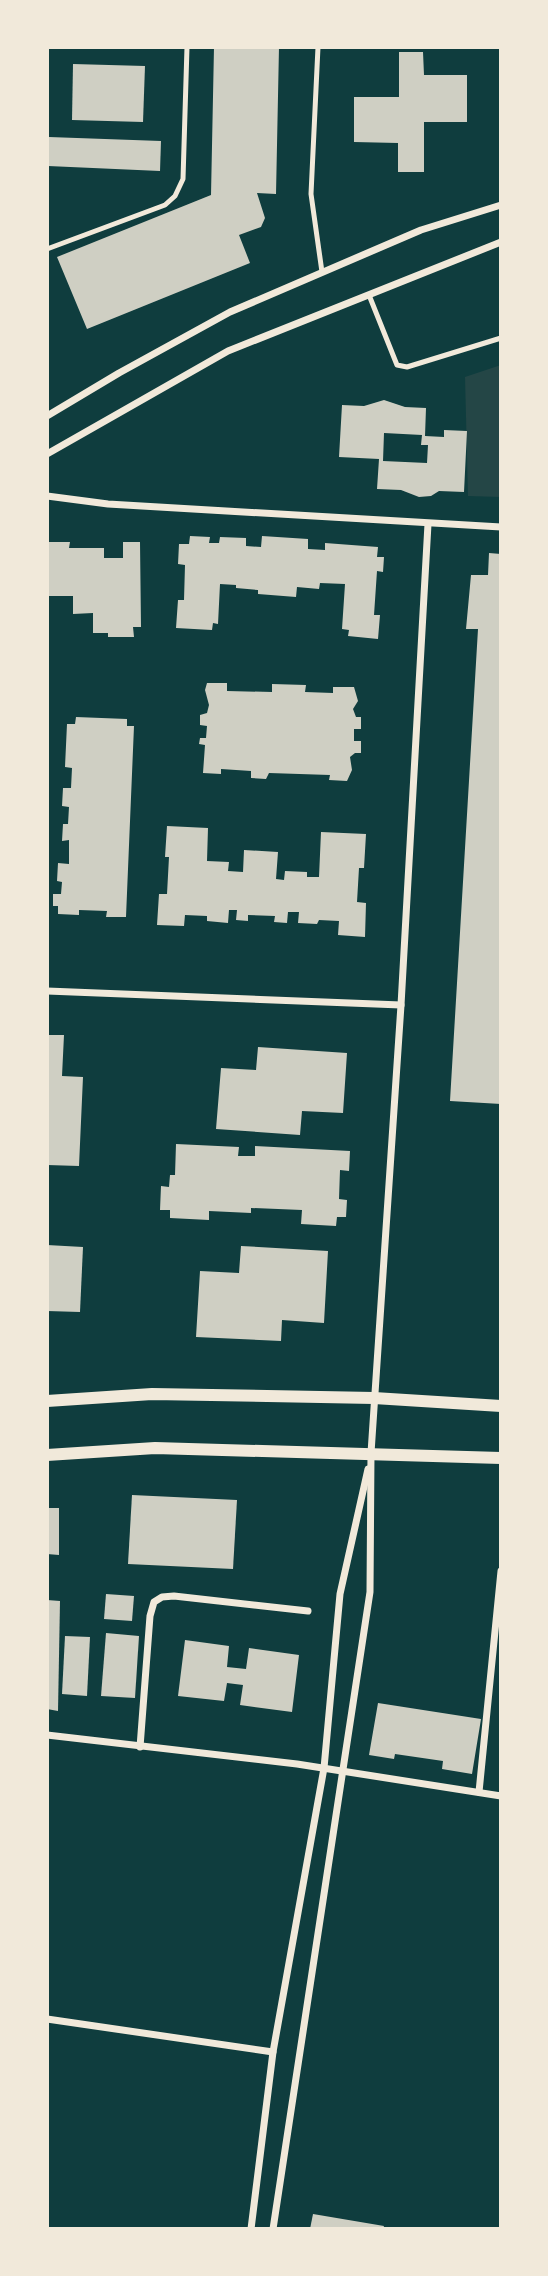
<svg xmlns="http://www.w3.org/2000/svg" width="548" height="2276" font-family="'Open Sans',sans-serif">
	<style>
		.green { fill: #244646 }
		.building { fill: #cfcfc3; fill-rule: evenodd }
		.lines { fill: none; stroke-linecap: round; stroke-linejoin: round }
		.service { stroke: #f1e9da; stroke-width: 5 }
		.minor { stroke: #f1e9da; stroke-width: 7 }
		.tertiary { stroke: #f1e9da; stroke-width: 12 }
	</style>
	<rect width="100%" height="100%" fill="#0f3d3e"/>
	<!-- green -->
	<polygon class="green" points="501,365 501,497 468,496 465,377"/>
	<!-- building -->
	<g class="building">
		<polygon points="214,47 279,47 276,194 257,193 265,218 261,227 239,235 250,263 87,329 57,257 211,195"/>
		<polygon points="399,52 423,52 424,75 467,75 467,122 424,122 424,172 398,172 398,143 354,142 354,97 399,97"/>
		<polygon points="73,64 145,66 143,122 72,120"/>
		<polygon points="49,137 161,141 160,171 48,166"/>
		<path d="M384 400 405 407 426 408 425 436 444 437V430L467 431 464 492 439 491 431 496 419 497 401 490 377 489 379 459 339 457 342 405 364 406ZM384 433 422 435 421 445H428L427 463 383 461Z"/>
		<polygon points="190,536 210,537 209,543 219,543 220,537 246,538 246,546 261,547 262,536 308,539 308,549 325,550 325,543 378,547 377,557 384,557 383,572 377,571 374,615 380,615 378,639 348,636 349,630 342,629 345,584 320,583 319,589 297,587 296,597 258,594 258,590 236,588 236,585 220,584 218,624 213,623 212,630 176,628 178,600 184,600 185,565 178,564 179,544 189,544"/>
		<polygon points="47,542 70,542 69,548 104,548 104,558 123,558 123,542 140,542 141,627 133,627 134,637 108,637 108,633 93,633 93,613 73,614 73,596 47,596"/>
		<polygon points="489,553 501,554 501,1104 450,1101 478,629 466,629 471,575 488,575"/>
		<polygon points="207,683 227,683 227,691 272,692 272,684 306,685 305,692 333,693 333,687 354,687 358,701 353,709 356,717 361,717 361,729 354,729 354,741 361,741 361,753 355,753 350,757 352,770 347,781 329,780 330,775 269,773 266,779 251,778 251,771 221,769 221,774 203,773 205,745 199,744 200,738 206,738 207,726 200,725 200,715 207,713 209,705 205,690"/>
		<polygon points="76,717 127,719 127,726 134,726 126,917 106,917 107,911 79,910 79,915 58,914 58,906 53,906 53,894 61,894 62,882 57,881 58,863 69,864 69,840 62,841 63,824 68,824 69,807 62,806 63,788 71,788 72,768 65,767 67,724 75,724"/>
		<polygon points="167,826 208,828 207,861 229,862 228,871 243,872 244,850 278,852 276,879 284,880 285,871 307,872 307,877 319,877 321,832 366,834 364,868 359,868 357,902 366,903 365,937 338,935 339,921 319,920 317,924 298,923 299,912 288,912 287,923 274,922 275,916 248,915 248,921 236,920 237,910 229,910 228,923 207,921 207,916 185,915 184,926 157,925 159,894 167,894 169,857 165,857"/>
		<polygon points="47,1035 64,1035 62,1076 83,1077 79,1166 47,1165"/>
		<polygon points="258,1047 347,1053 343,1113 302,1111 300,1135 216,1129 221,1068 256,1070"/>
		<polygon points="176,1144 239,1147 238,1156 255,1156 255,1146 350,1151 349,1171 340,1170 339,1199 347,1200 346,1217 337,1217 336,1226 301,1224 302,1210 251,1208 251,1213 209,1211 209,1220 170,1218 170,1210 160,1210 161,1186 169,1187 170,1175 175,1175"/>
		<polygon points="47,1245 83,1247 80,1312 47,1311"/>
		<polygon points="241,1246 328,1251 324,1323 282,1320 281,1341 196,1337 200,1271 239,1273"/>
		<polygon points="132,1495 237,1500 233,1569 128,1564"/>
		<polygon points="47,1508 59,1508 59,1555 47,1554"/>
		<polygon points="106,1594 134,1596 132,1621 104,1619"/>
		<polygon points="47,1600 60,1601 58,1711 47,1709"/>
		<polygon points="106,1633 139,1636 135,1698 101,1696"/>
		<polygon points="65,1636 90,1637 87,1696 62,1694"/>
		<polygon points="185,1640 229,1646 227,1667 246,1669 249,1648 299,1655 292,1712 240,1705 243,1685 227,1683 224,1701 178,1696"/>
		<polygon points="378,1703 481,1719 472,1774 442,1769 443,1761 395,1754 394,1759 369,1755"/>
		<polygon points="313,2214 384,2226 383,2229 310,2229"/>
	</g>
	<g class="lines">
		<!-- service -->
		<g class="service">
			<polyline points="318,47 311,194 322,272"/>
			<polyline points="47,249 165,205 175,196 183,179 187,47"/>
			<polyline points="369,295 397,365 407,367 501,338"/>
		</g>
		<!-- minor -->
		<g class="minor">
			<polyline points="47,416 119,373 230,312 421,230 501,205"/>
			<polyline points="47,454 228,351 501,242"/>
			<polyline points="47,496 108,504 501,527"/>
			<polyline points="47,991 401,1005"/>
			<polyline points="47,1735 297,1764 501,1796"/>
			<polyline points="140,1747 150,1616 154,1602 162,1597 174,1596 308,1611"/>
			<polyline points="479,1792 501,1571"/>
			<polyline points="47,2019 273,2052"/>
			<polyline points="251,2229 273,2052 324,1768 340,1594 368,1469"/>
			<polyline points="273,2229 370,1592 371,1453 401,1005 428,524"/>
		</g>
		<!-- tertiary -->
		<g class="tertiary">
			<polyline points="47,1401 152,1394 374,1398 501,1406"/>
			<polyline points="47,1455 155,1448 501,1458"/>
		</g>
	</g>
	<!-- border -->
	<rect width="548" height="2276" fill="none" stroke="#f1e9da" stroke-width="98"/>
</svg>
